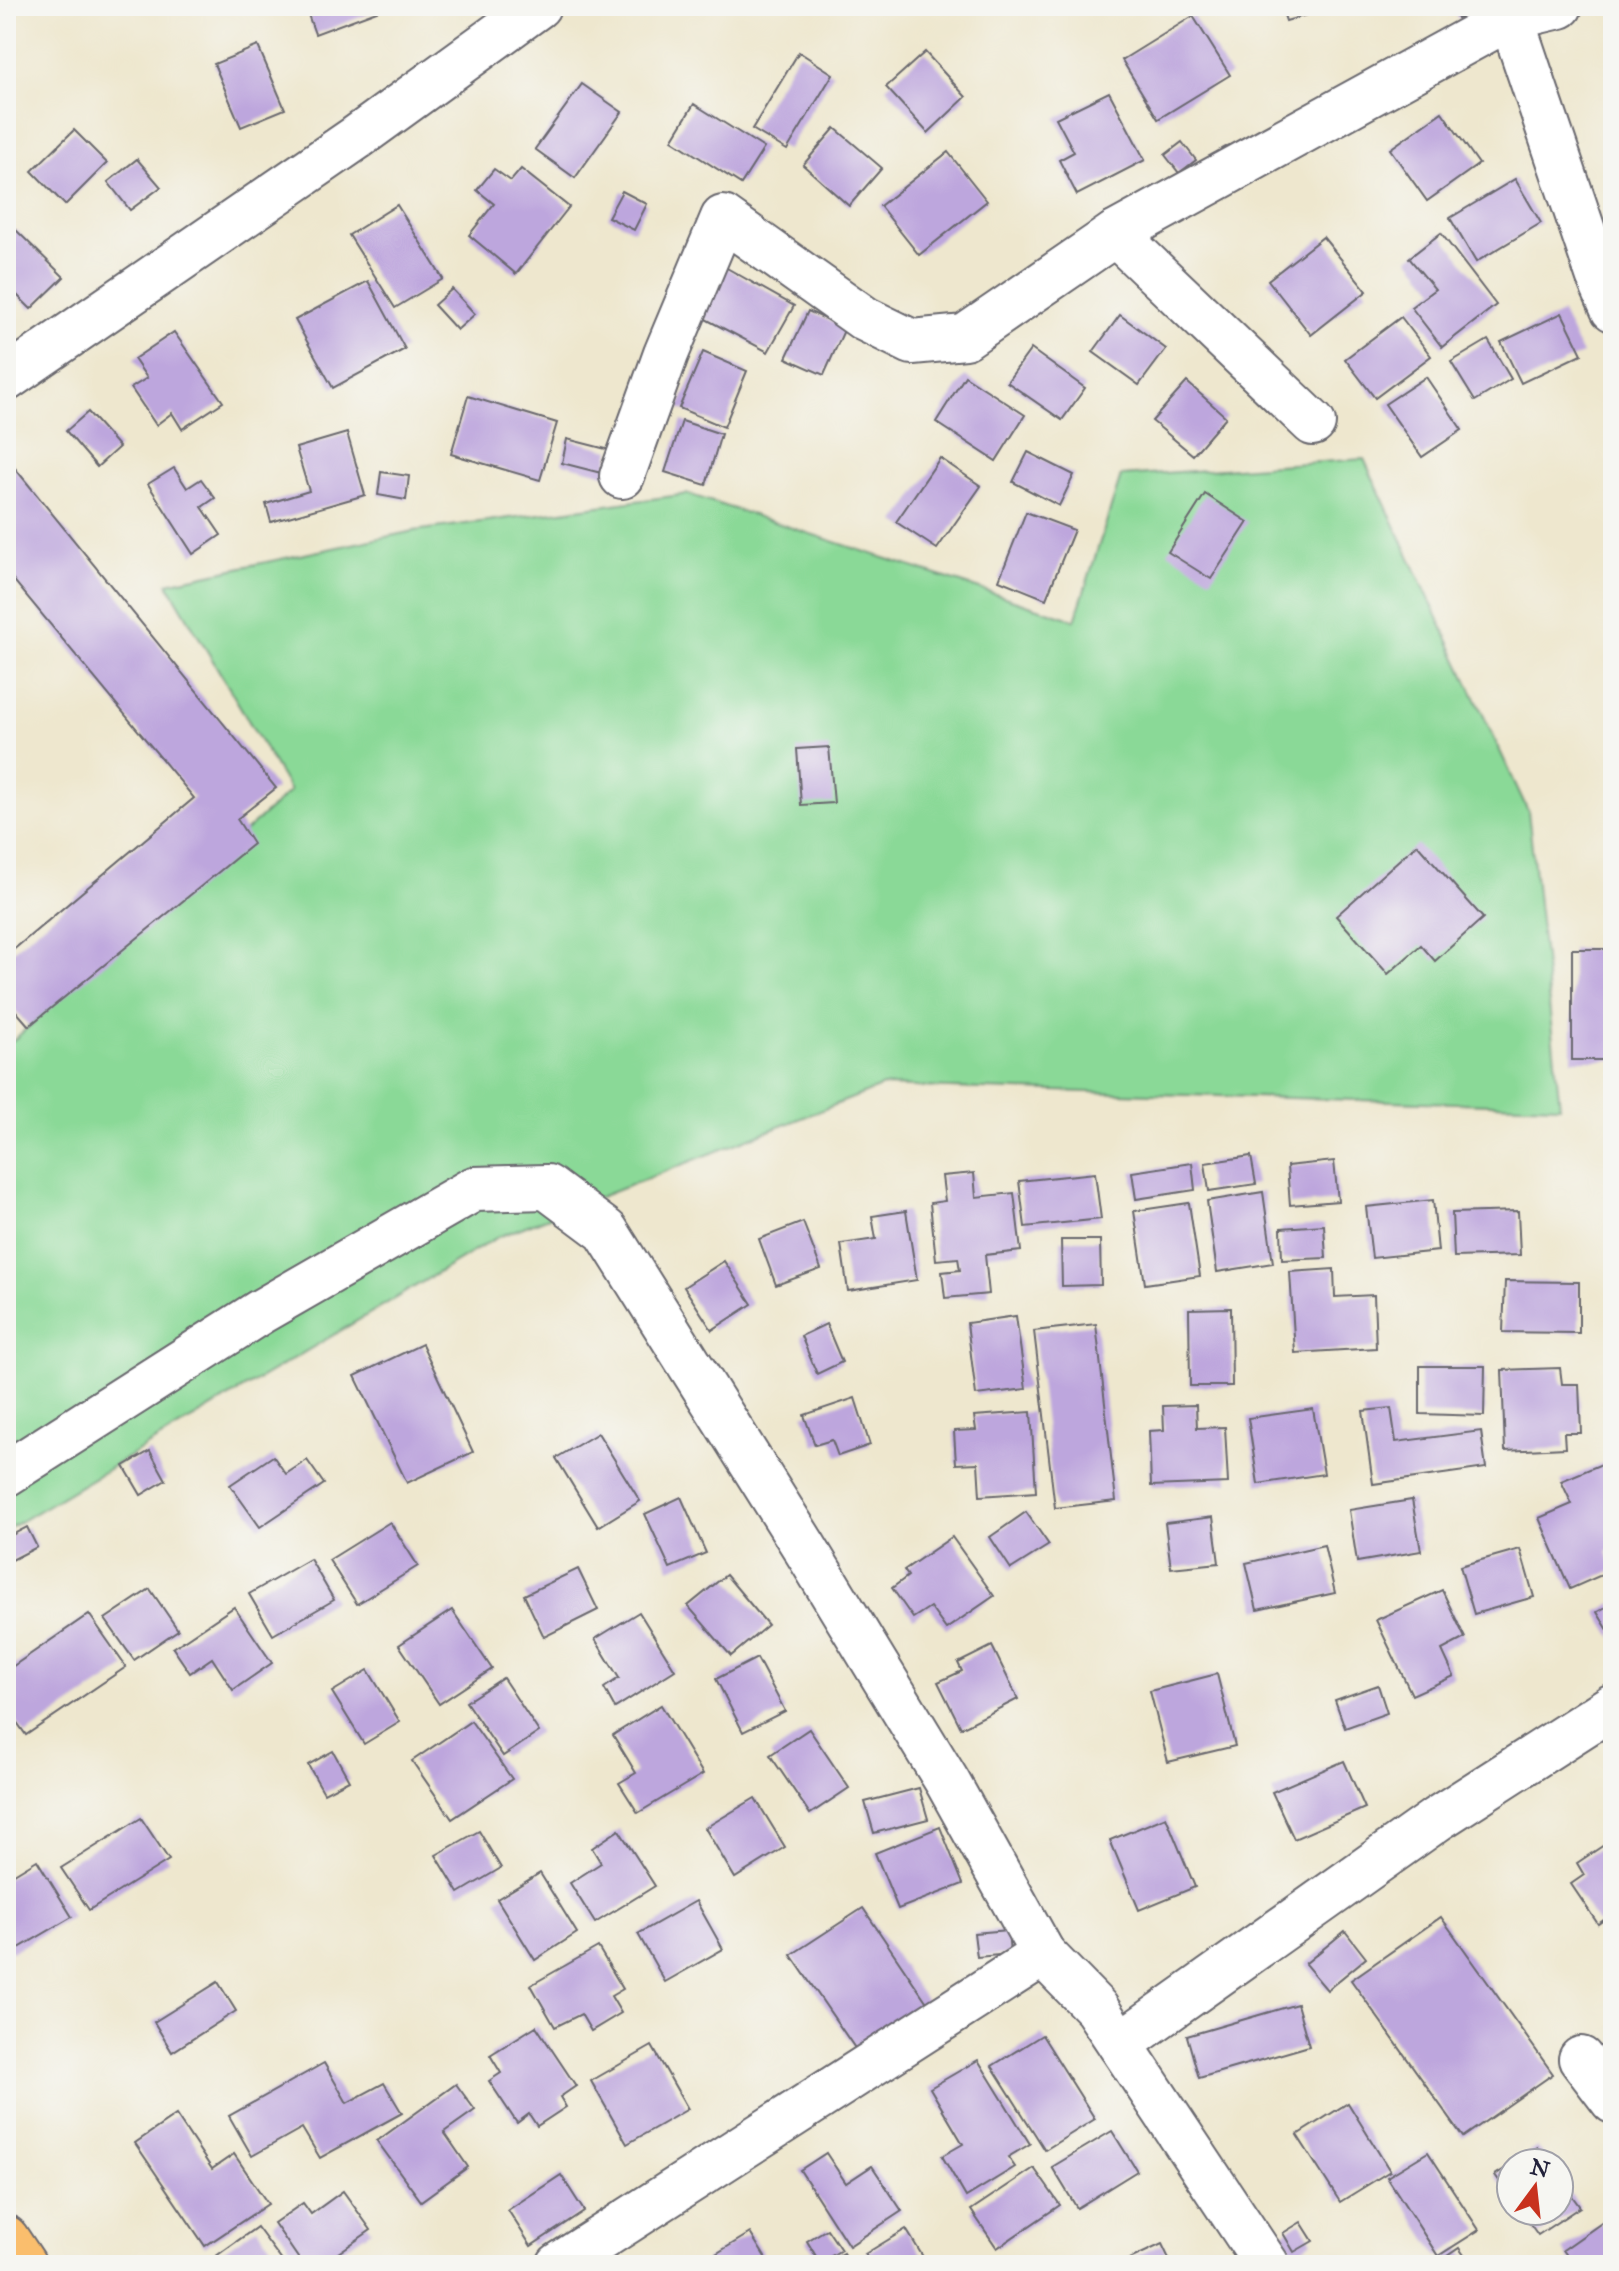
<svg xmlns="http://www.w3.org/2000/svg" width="1619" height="2271" font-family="'IM FELL Great Primer',serif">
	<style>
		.green { fill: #8ad997; stroke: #567e69; stroke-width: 2 }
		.building { fill: #bda6dd }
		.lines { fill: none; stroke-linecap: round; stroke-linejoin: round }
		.minor-casing { stroke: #69676e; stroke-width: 48 }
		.highway-casing { stroke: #69676e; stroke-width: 48 }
		.minor { stroke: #fff; stroke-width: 44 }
		.highway { stroke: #fabe6d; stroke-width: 44 }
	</style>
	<rect width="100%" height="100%" fill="#f6f6f2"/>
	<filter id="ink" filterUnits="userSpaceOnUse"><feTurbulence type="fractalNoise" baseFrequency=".0125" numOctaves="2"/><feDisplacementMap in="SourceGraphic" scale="16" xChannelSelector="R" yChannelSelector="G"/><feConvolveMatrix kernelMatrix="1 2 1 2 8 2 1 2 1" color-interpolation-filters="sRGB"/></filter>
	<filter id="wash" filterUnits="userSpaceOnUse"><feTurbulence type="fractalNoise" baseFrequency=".006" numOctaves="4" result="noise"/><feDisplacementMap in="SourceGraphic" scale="32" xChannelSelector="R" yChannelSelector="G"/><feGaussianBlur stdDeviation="1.8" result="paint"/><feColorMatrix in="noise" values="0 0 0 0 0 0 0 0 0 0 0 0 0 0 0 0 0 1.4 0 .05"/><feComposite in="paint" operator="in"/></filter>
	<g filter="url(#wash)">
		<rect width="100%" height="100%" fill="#eee7ce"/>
		<!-- green -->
		<polygon class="green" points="1364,459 1528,811 1560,1106 883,1086 498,1237 6,1530 6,1047 290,791 167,583 414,531 688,494 1075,620 1121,476"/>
		<g id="blocks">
			<!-- building -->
			<g class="building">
				<polygon points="305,6 390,6 315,34"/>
				<polygon points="1281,6 1334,6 1334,7 1286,21"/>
				<polygon points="1454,6 1490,6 1491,9 1457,18"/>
				<polygon points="1193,16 1230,75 1158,119 1122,60"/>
				<polygon points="258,46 285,109 241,127 214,64"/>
				<polygon points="799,52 833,74 787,150 752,129"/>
				<polygon points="925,52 966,97 928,133 886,87"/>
				<polygon points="582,84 622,112 575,178 535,149"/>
				<polygon points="1109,92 1145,160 1077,195 1059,160 1074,152 1056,118"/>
				<polygon points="694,104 764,148 741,184 672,140"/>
				<polygon points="1442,112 1479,164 1427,201 1390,149"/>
				<polygon points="835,128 882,168 849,206 803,165"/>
				<polygon points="74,130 107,163 65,205 32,171"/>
				<polygon points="1182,142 1196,160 1179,173 1165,155"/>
				<polygon points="948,152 987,201 919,255 880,206"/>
				<polygon points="137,159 161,187 130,210 108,182"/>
				<polygon points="494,169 511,181 521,169 569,207 516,274 469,235 494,204 477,190"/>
				<polygon points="1515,179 1541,223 1476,262 1450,218"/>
				<polygon points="622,191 647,204 634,230 608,217"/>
				<polygon points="397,205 443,279 395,308 349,235"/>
				<polygon points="16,230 64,277 31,309 6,284 6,240"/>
				<polygon points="1441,233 1496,305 1442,347 1411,307 1435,289 1409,258"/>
				<polygon points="1323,237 1367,291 1311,335 1268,280"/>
				<polygon points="725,267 794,306 768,352 698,315"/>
				<polygon points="368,281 405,349 333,388 295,320"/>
				<polygon points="452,289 475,314 457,330 434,305"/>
				<polygon points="808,311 845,328 824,375 786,358"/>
				<polygon points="1562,313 1582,354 1521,383 1501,342"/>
				<polygon points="1120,315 1166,349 1139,385 1093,352"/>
				<polygon points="1401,317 1431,356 1375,398 1345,359"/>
				<polygon points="174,332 223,402 182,429 172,413 156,425 131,388 147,378 134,359"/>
				<polygon points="1488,340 1511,379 1475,401 1451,362"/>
				<polygon points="1031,349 1085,388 1062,420 1007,382"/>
				<polygon points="703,352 747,371 724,427 679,408"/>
				<polygon points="965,376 1025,415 996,461 936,422"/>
				<polygon points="1426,377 1462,430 1422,457 1385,404"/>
				<polygon points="1187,382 1226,417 1193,455 1152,421"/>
				<polygon points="468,396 557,423 540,480 451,454"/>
				<polygon points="88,412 119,447 97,467 66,431"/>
				<polygon points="682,421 721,434 706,485 665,472"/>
				<polygon points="347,433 365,495 271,522 266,504 309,491 296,448"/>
				<polygon points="567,439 610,450 605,474 562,463"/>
				<polygon points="1028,452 1074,475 1059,506 1013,482"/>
				<polygon points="940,458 981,486 937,549 896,522"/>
				<polygon points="14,467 276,788 237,819 253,844 29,1026 9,1003 6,1005 6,956 194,798 6,571 6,474"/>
				<polygon points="174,468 187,488 201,479 215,498 202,507 221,535 193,554 148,484"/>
				<polygon points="381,472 409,476 406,500 378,495"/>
				<polygon points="1205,494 1248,522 1211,579 1168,552"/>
				<polygon points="1026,512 1074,530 1046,599 999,580"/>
				<polygon points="829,747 834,803 801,805 797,749"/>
				<polygon points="1417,844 1483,918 1435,961 1421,945 1388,974 1336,916"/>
				<rect x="1572" y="949" width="41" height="111"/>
				<polygon points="1251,1156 1256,1184 1209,1191 1205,1163"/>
				<polygon points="1334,1161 1338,1201 1290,1205 1287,1166"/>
				<polygon points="1192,1163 1195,1190 1136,1199 1132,1172"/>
				<polygon points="974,1173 976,1197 1014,1193 1021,1251 985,1255 989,1294 945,1298 942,1272 960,1270 958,1258 936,1260 930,1203 945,1201 942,1176"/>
				<polygon points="1095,1173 1101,1219 1025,1227 1019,1181"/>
				<polygon points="1263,1192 1273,1263 1217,1272 1207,1201"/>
				<polygon points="1433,1200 1438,1251 1372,1258 1366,1207"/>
				<polygon points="1189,1203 1200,1276 1145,1284 1134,1211"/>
				<polygon points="906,1211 917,1280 848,1291 841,1244 876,1239 872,1216"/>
				<polygon points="1518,1211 1520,1255 1454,1257 1452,1213"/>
				<polygon points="803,1222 821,1269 776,1285 759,1239"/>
				<polygon points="1324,1225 1326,1258 1282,1260 1281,1228"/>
				<polygon points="1061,1240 1100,1240 1101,1285 1062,1286"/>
				<polygon points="724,1261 752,1304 712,1330 684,1287"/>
				<polygon points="1334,1269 1335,1297 1374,1295 1376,1348 1295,1353 1290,1272"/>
				<polygon points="1505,1281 1579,1282 1579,1333 1503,1332"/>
				<polygon points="1231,1308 1232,1386 1190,1386 1189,1309"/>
				<polygon points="1016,1316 1026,1389 976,1395 967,1323"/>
				<polygon points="826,1324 842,1362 817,1374 801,1336"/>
				<polygon points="1096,1324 1116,1501 1055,1508 1034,1331"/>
				<polygon points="422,1344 473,1452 407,1483 355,1376"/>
				<polygon points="1420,1366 1485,1366 1484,1416 1420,1414"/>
				<polygon points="1560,1368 1562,1384 1579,1384 1581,1433 1564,1433 1565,1448 1505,1451 1502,1370"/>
				<polygon points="855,1398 870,1445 838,1456 832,1440 815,1445 804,1415"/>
				<polygon points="1196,1405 1197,1428 1225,1427 1228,1483 1151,1486 1149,1431 1164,1430 1163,1406"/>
				<polygon points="1391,1408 1396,1442 1481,1431 1486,1468 1373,1484 1363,1411"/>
				<polygon points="1313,1409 1324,1474 1258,1484 1248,1418"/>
				<polygon points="1031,1412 1036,1492 980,1496 978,1463 956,1464 954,1431 976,1430 974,1416"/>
				<polygon points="598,1433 640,1501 598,1527 556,1458"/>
				<polygon points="150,1451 166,1480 141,1495 124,1466"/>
				<polygon points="273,1456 286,1474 307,1460 324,1484 260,1527 230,1485"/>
				<polygon points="1604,1463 1613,1483 1613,1494 1610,1495 1613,1502 1613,1548 1607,1551 1613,1570 1570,1589 1539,1518 1572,1504 1561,1481"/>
				<polygon points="681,1497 706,1553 670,1568 645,1514"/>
				<polygon points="1412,1500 1421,1551 1357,1562 1349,1510"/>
				<polygon points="1026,1512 1049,1545 1011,1569 990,1537"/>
				<polygon points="1213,1517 1219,1563 1171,1568 1165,1523"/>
				<polygon points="390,1522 418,1566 357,1604 329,1560"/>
				<polygon points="27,1527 37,1547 6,1563 6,1538"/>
				<polygon points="952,1537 994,1596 946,1629 930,1607 913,1618 892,1588 908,1576 904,1570"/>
				<polygon points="1324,1545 1335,1593 1257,1610 1246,1563"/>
				<polygon points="1520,1549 1534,1597 1474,1614 1460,1566"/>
				<polygon points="310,1559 334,1600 273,1635 249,1594"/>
				<polygon points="578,1569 598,1610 544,1637 524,1595"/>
				<polygon points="726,1575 768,1625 731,1656 688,1606"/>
				<polygon points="150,1589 178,1630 134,1660 105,1619"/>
				<polygon points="1442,1590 1465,1638 1442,1650 1454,1676 1412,1695 1376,1620"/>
				<polygon points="1613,1603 1613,1638 1597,1612"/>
				<polygon points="234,1607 272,1663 233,1690 212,1658 190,1673 173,1648"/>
				<polygon points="452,1610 492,1669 439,1704 399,1645"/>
				<polygon points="639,1612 675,1670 615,1708 604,1688 619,1678 595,1639"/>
				<polygon points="89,1614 126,1667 26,1735 6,1707 6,1671"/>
				<polygon points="992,1646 1018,1699 961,1728 938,1682 962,1671 958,1663"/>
				<polygon points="757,1658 785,1711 743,1732 716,1679"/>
				<polygon points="368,1670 400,1722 364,1744 332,1692"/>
				<polygon points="1217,1674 1235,1746 1168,1762 1150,1691"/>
				<polygon points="503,1678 539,1732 503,1756 466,1702"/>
				<polygon points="1378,1685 1387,1713 1345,1728 1335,1700"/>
				<polygon points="661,1705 703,1774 638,1813 619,1783 636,1773 613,1735"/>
				<polygon points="471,1721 512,1779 452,1819 412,1761"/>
				<polygon points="809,1729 849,1788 810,1814 770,1755"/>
				<polygon points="333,1751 349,1780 324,1793 308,1765"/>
				<polygon points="1344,1761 1365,1808 1294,1839 1272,1792"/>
				<polygon points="919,1788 928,1819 874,1833 865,1802"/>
				<polygon points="755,1798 785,1847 735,1878 705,1828"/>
				<polygon points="1166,1817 1195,1887 1139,1910 1110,1840"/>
				<polygon points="141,1818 169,1860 89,1910 61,1868"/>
				<polygon points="940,1827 963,1884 898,1909 875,1853"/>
				<polygon points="619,1830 655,1886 595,1923 570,1883 601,1863 592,1848"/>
				<polygon points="479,1831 501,1868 459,1893 436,1855"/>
				<polygon points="1613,1839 1613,1918 1611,1915 1598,1924 1571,1884 1584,1875 1577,1863"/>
				<polygon points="37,1860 72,1917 12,1952 6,1941 6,1879"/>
				<polygon points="540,1873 577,1933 535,1960 497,1899"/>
				<polygon points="696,1901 723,1949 665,1982 638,1934"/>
				<polygon points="863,1908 930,2007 859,2054 791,1955"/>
				<polygon points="1441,1917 1553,2074 1463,2137 1351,1980"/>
				<polygon points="1008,1930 1010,1954 977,1957 974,1933"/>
				<polygon points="1345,1931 1366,1958 1327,1990 1305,1964"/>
				<polygon points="598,1947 623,1989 611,1996 621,2013 591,2031 581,2014 555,2027 531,1985"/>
				<polygon points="218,1982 236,2011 172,2052 154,2022"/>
				<polygon points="1297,2004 1309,2046 1199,2078 1187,2036"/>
				<polygon points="536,2026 576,2086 560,2097 566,2107 537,2126 529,2114 517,2123 489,2081 501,2073 490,2055"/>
				<polygon points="1042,2035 1095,2119 1045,2150 992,2066"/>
				<polygon points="652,2046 688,2109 627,2144 591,2081"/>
				<polygon points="978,2060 1030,2144 1008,2157 1015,2167 966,2197 942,2156 963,2144 930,2088"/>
				<polygon points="324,2063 347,2103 384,2083 402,2113 320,2158 302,2128 252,2156 229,2116"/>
				<polygon points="456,2084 475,2110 444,2132 468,2167 421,2201 377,2141"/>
				<polygon points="1348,2103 1390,2171 1340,2202 1297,2135"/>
				<polygon points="176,2115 212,2169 234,2154 268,2204 205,2246 135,2143"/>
				<polygon points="1112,2131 1137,2171 1077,2208 1052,2167"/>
				<polygon points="1537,2147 1548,2163 1513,2163"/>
				<polygon points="1428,2152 1479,2230 1438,2256 1387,2177"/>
				<polygon points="826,2153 846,2183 872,2166 902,2211 849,2246 800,2170"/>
				<polygon points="1511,2165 1511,2197 1495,2175"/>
				<polygon points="1034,2168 1060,2205 997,2248 971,2210"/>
				<polygon points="561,2175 584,2211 531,2246 508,2210"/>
				<polygon points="1559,2178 1580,2207 1538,2235 1521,2211 1559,2211"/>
				<polygon points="343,2191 371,2230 321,2265 303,2265 274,2223 303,2203 311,2214"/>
				<polygon points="1613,2215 1613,2265 1574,2265 1563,2250"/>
				<polygon points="1301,2222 1313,2241 1294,2252 1283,2233"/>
				<polygon points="257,2227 285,2265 216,2265 212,2259"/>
				<polygon points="827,2229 841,2250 820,2263 807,2241"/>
				<polygon points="906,2229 928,2265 872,2265 865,2254"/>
				<polygon points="750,2233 770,2265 710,2265 706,2260"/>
				<polygon points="1162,2244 1172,2265 1117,2265"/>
				<polygon points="1459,2248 1471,2265 1434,2265"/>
				<polygon points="843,2253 850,2265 823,2265"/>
			</g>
		</g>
	</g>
	<g filter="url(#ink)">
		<use href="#blocks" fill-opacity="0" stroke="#69676e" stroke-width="2"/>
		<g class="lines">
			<defs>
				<g id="minor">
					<polyline points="1507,6 1598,275 1613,309"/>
					<polyline points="1115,234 1313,423"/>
					<polyline points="6,379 356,138 538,6"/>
					<polyline points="622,476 666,354 723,218 865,319 912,342 965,337 1115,234 1509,18 1560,6"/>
					<polyline points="6,1474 260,1312 474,1189 547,1187 606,1231 803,1545 948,1783 1043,1954 559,2265"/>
					<polyline points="1043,1954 1096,2008 1267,2265"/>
					<polyline points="1120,2044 1437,1819 1613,1706"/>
					<polyline points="1581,2059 1613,2101"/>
				</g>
				<polyline id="highway" points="6,2238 24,2265"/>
			</defs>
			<!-- minor casing -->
			<use href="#minor" class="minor-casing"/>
			<!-- highway casing -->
			<use href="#highway" class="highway-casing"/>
			<!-- minor -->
			<use href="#minor" class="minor"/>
			<!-- highway -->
			<use href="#highway" class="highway"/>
		</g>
	</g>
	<!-- margin -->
	<rect width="1619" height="2271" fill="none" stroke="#f6f6f2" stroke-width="32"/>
	<!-- north arrow -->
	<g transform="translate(1535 2187) rotate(15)"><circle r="38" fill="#f6f6f2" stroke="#a1a1a9" stroke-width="2"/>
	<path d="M0-6L14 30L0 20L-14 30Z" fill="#c8321e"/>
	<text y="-12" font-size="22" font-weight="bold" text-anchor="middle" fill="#22223b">N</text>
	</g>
</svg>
